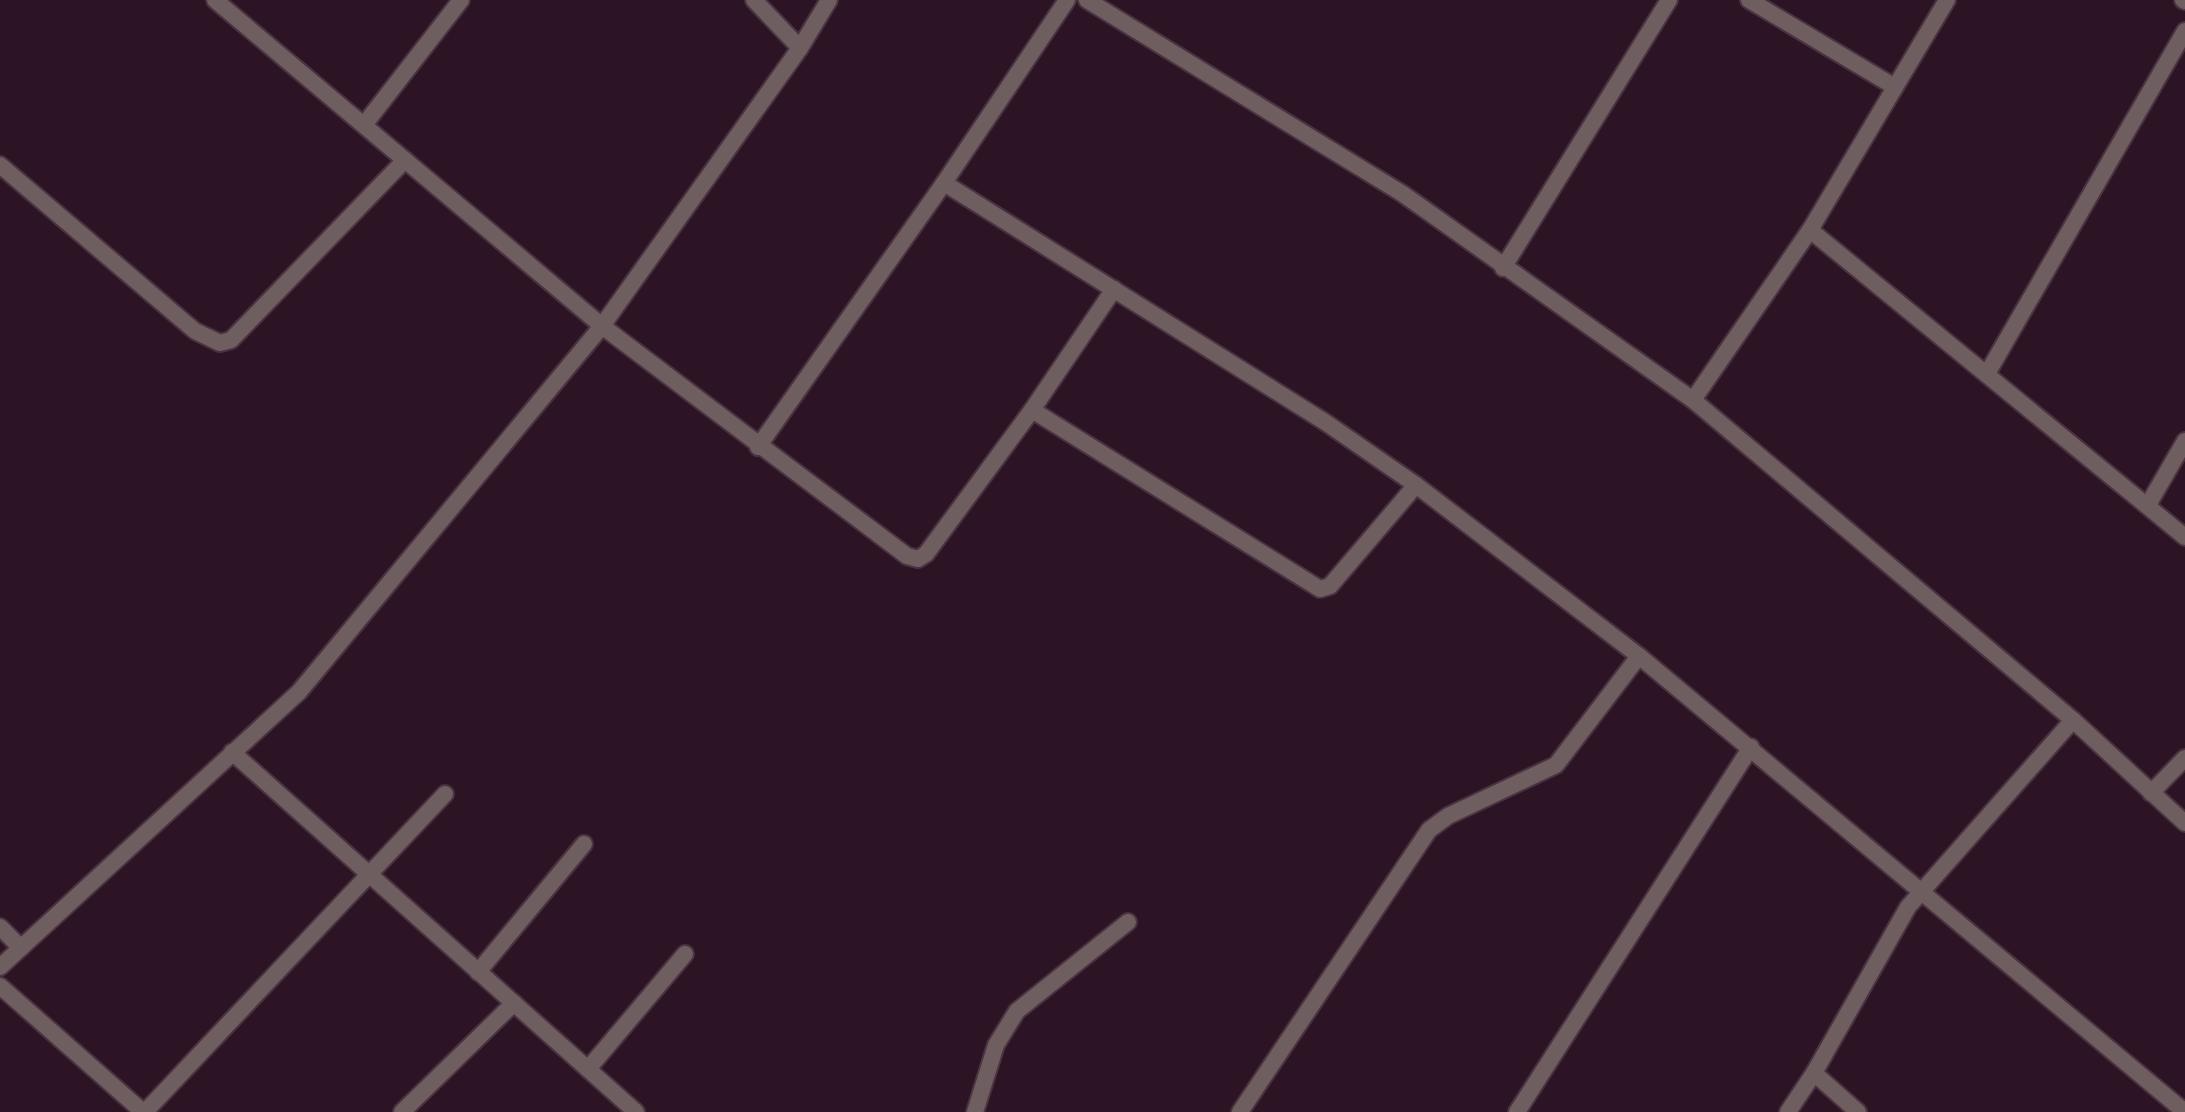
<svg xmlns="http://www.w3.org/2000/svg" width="2185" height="1112" font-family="'Source Serif 4',serif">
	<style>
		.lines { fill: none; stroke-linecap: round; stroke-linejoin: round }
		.street-casing { stroke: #4a3241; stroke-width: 20 }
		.street { stroke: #6f5e5f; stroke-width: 16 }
	</style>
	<rect width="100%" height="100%" fill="#2d1424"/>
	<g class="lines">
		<defs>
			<g id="street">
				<polyline points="754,0 800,48"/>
				<polyline points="829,0 800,48 602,326 907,556 918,559 926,554 1032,410 1114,289"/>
				<polyline points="1087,0 1403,194 1693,400 2073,720 2185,823"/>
				<polyline points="1749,0 1895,87"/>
				<polyline points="2183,0 2185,1"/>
				<polyline points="364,125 461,0"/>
				<polyline points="0,165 195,331 220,343 231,340 405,160"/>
				<polyline points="944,183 1325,422 1416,485 1639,656 2185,1112"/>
				<polyline points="1810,230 2185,537"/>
				<polyline points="1503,268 1669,0"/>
				<polyline points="1988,372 2185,31"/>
				<polyline points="1693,400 1810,230 1947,0"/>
				<polyline points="1032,410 1320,589 1330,586 1416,485"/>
				<polyline points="758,447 944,183 1067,0"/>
				<polyline points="2148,505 2185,441"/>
				<polyline points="232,752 636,1112"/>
				<polyline points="2151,793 2185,758"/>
				<polyline points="0,927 21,948"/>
				<polyline points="0,967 299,692 602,326 215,0"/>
				<polyline points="478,972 584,844"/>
				<polyline points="0,986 143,1112"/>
				<polyline points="588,1069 685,954"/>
				<polyline points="1814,1073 1858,1112"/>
				<polyline points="145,1112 445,794"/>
				<polyline points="402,1112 514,1003"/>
				<polyline points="975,1112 996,1045 1017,1011 1128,922"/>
				<polyline points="1240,1112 1429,830 1448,816 1556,765 1639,656"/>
				<polyline points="1517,1112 1751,747"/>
				<polyline points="1788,1112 1814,1073 1908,907 2073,720"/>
			</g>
		</defs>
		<!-- street casing -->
		<use href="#street" class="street-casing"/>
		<!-- street -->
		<use href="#street" class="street"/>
	</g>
</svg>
